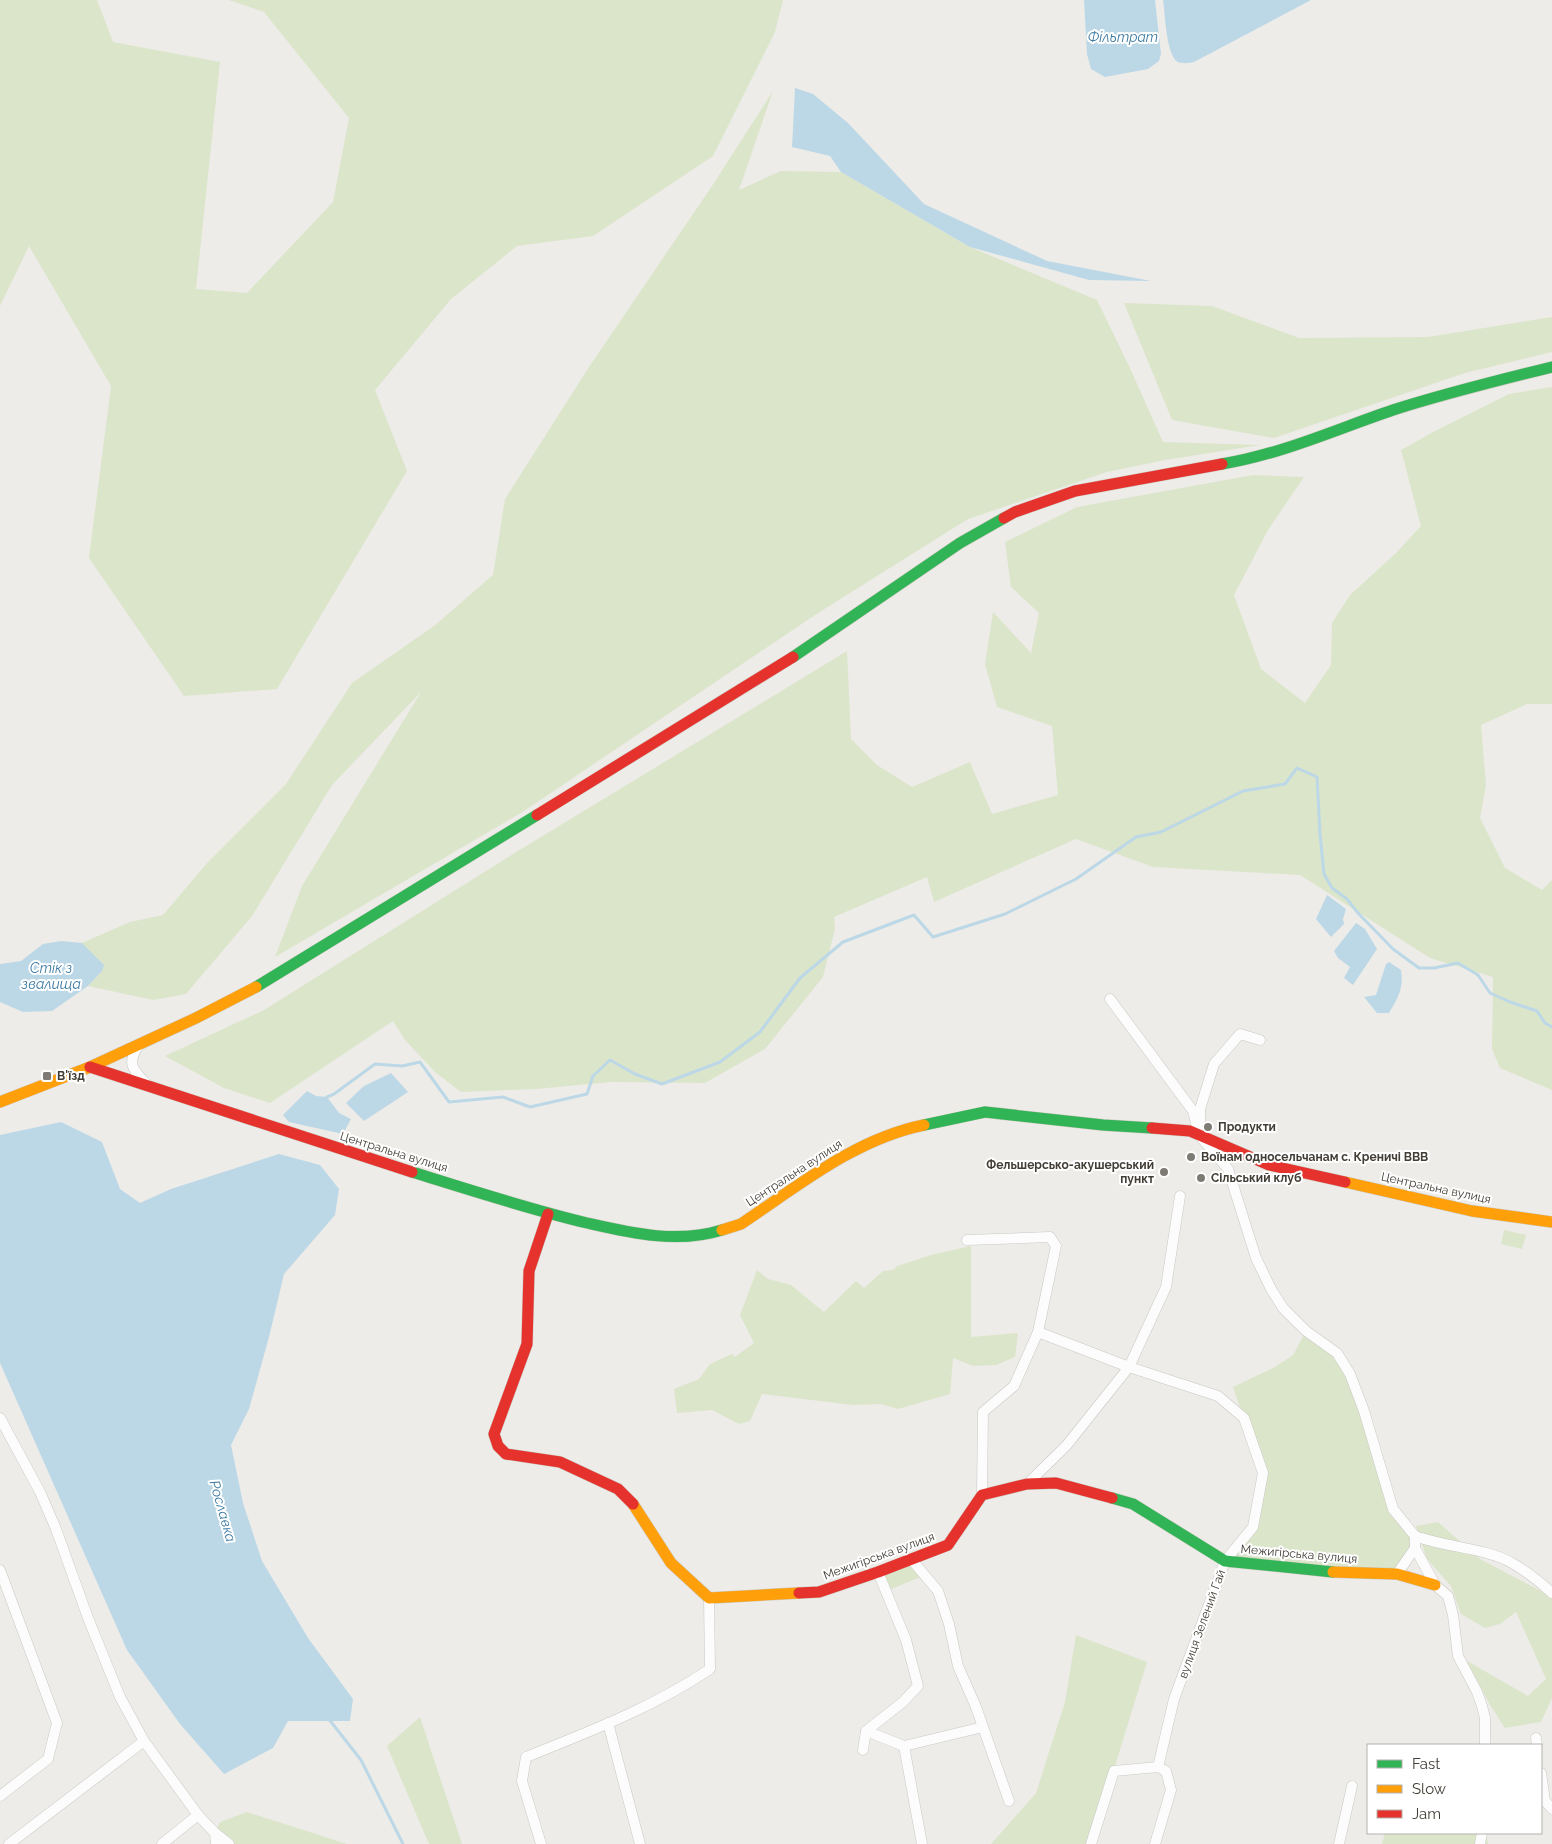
<svg xmlns="http://www.w3.org/2000/svg" width="1552" height="1844" font-family="Raleway,sans-serif">
	<style>
		.green { fill: #dbe5ca }
		.water { fill: #bcd8e7 }
		.lines { fill: none; stroke-linecap: round; stroke-linejoin: round }
		.stream { stroke: #bcd8e7; stroke-width: 3 }
		.street-casing { stroke: #c9c8c4; stroke-width: 11 }
		.fast-casing { stroke: #ccc8bf; stroke-width: 12 }
		.slow-casing { stroke: #ccc8bf; stroke-width: 12 }
		.jam-casing { stroke: #ccc8bf; stroke-width: 12 }
		.street { stroke: #fcfcfc; stroke-width: 10 }
		.fast { stroke: #30b455; stroke-width: 11 }
		.slow { stroke: #ff9f0a; stroke-width: 11 }
		.jam { stroke: #e5322d; stroke-width: 11 }
		.poi-dot { fill: #7e7a74; stroke: #fff; stroke-width: 2 }
		.labels { text-anchor: middle; stroke-width: 4; stroke-linejoin: round; paint-order: stroke }
		.poi-label { font-size: 12px; font-weight: bold; fill: #423d35; stroke: #fff; text-anchor: start }
		.street-label { font-size: 12px; fill: #423d35; stroke: #fff }
		.water-label { font-size: 14px; font-style: italic; fill: #3c79a1; stroke: #fff }
	</style>
	<rect width="100%" height="100%" fill="#edece8"/>
	<!-- green -->
	<g class="green">
		<polygon points="0,0 97,0 113,42 220,62 196,289 247,293 333,202 349,118 264,12 229,0 783,0 775,32 713,156 593,236 517,246 451,299 375,390 407,471 277,689 184,696 89,558 111,386 29,246 0,306"/>
		<polygon points="773,91 739,190 781,171 841,172 970,247 1097,300 1129,366 1163,442 1260,445 1165,460 1107,472 968,519 818,613 524,811 275,957 302,886 421,692 332,785 252,916 186,994 153,1000 88,986 102,971 82,943 130,922 163,915 208,862 286,784 352,683 434,626 493,575 505,499 589,367 712,186"/>
		<polygon points="1124,303 1212,306 1299,338 1428,337 1552,317 1552,352 1465,373 1274,438 1172,420"/>
		<polygon points="1552,387 1552,704 1527,704 1481,725 1486,785 1480,818 1505,868 1542,890 1552,880 1552,1090 1500,1068 1492,1049 1493,977 1430,958 1300,875 1153,867 1076,839 934,902 927,877 834,917 835,929 823,977 765,1049 705,1083 611,1082 536,1089 461,1092 436,1073 405,1040 393,1021 270,1103 224,1088 165,1056 264,1010 513,854 847,651 851,739 877,765 912,787 970,762 992,814 1058,795 1052,726 997,707 985,664 993,612 1031,653 1039,613 1011,587 1005,542 1077,507 1253,475 1304,477 1268,530 1234,595 1261,669 1305,703 1331,665 1332,623 1350,595 1396,553 1421,526 1401,450 1435,431 1509,394"/>
		<polygon points="1504,1230 1526,1235 1522,1249 1501,1244"/>
		<polygon points="971,1246 971,1337 1018,1333 1015,1357 996,1365 973,1366 953,1358 950,1394 898,1409 881,1404 853,1405 762,1394 750,1421 739,1424 712,1410 677,1413 674,1389 699,1379 710,1364 732,1354 735,1357 754,1343 740,1315 757,1270 768,1279 791,1285 824,1312 856,1281 864,1288 883,1271 893,1270 897,1266 931,1255"/>
		<polygon points="1306,1331 1337,1353 1350,1374 1393,1509 1408,1529 1415,1548 1397,1574 1225,1561 1253,1527 1263,1473 1233,1387 1275,1367 1293,1355"/>
		<polygon points="1438,1522 1480,1559 1552,1597 1552,1698 1541,1722 1505,1728 1490,1705 1467,1661 1528,1696 1546,1679 1516,1612 1500,1624 1485,1628 1461,1614 1451,1586 1427,1559 1416,1526"/>
		<polygon points="911,1559 926,1575 886,1591 878,1572"/>
		<polygon points="1076,1635 1147,1662 1091,1844 991,1844 1036,1793 1065,1702"/>
		<polygon points="420,1717 462,1844 429,1844 387,1746"/>
		<polygon points="247,1812 347,1844 229,1844 215,1833 220,1822"/>
		<polygon points="1385,1833 1486,1833 1488,1844 1382,1844"/>
	</g>
	<!-- water -->
	<g class="water">
		<polygon points="1084,0 1155,0 1161,54 1159,61 1148,69 1105,77 1091,69 1087,54"/>
		<path d="M1163 0H1311L1194 62C1189 63 1182 64 1178 62 1166 56 1165 12 1163 0Z"/>
		<polygon points="795,88 813,94 848,123 924,204 1047,261 1151,281 1089,280 970,247 841,172 830,156 792,147"/>
		<polygon points="1327,895 1346,909 1343,919 1344,924 1331,937 1316,919"/>
		<polygon points="1356,923 1365,929 1377,949 1353,985 1344,978 1350,967 1338,958 1334,951"/>
		<polygon points="61,941 82,943 104,965 102,971 88,986 52,1011 23,1012 0,1002 0,964 21,961 43,944"/>
		<path d="M1389 962 1401 970C1404 988 1398 998 1389 1013H1377L1364 997 1376 995 1386 964Z"/>
		<polygon points="391,1073 408,1092 364,1121 346,1103 364,1086"/>
		<polygon points="307,1091 316,1096 327,1097 339,1113 351,1119 343,1134 289,1122 283,1115"/>
		<polygon points="61,1122 102,1142 120,1189 140,1203 171,1189 279,1154 320,1165 339,1189 335,1215 284,1274 269,1337 249,1409 231,1445 243,1503 262,1561 308,1638 353,1699 350,1721 288,1721 273,1748 224,1774 180,1724 127,1650 0,1363 0,1135"/>
	</g>
	<g class="lines">
		<!-- stream -->
		<g class="stream">
			<polyline points="327,1097 334,1094 375,1064 402,1066 420,1062 449,1102 503,1097 530,1107 587,1094 593,1076 610,1060 635,1074 662,1084 720,1062 760,1032 800,978 843,942 914,915 933,937 1005,914 1076,879 1136,837 1161,832 1243,791 1285,784 1297,768 1317,777 1320,834 1324,874 1332,888 1347,899 1358,913 1393,949 1419,968 1434,968 1458,963 1478,975 1490,993 1510,1002 1537,1011 1545,1023 1552,1027"/>
			<polyline points="328,1718 361,1760 403,1844"/>
		</g>
		<defs>
			<g id="street">
				<polyline points="1110,999 1193,1111 1199,1135 1228,1169 1256,1258 1271,1289 1283,1308 1306,1331 1337,1353 1350,1374 1364,1411 1393,1509 1415,1536 1415,1548 1397,1574"/>
				<path d="M140 1044C126 1062 132 1070 147 1084"/>
				<polyline points="1200,1121 1200,1109 1214,1064 1240,1034 1260,1040"/>
				<polyline points="967,1240 1050,1237 1056,1246 1038,1332 1014,1386 983,1412 982,1495"/>
				<polyline points="1038,1332 1129,1367 1218,1396 1244,1418 1263,1473 1253,1527 1225,1561 1174,1699 1158,1767"/>
				<polyline points="0,1418 40,1492 56,1529 88,1618 120,1697 144,1741 198,1815 215,1833 216,1844"/>
				<polyline points="1027,1484 1066,1446 1129,1367 1166,1287 1180,1196"/>
				<path d="M1415 1536C1444 1547 1486 1548 1512 1563 1526 1571 1540 1582 1552 1593"/>
				<polyline points="1415,1548 1435,1585 1448,1596 1453,1615 1458,1656 1477,1692 1482,1706 1485,1718 1485,1745"/>
				<polyline points="911,1559 938,1591 949,1624 958,1666 976,1707 1009,1801"/>
				<polyline points="0,1570 57,1723 48,1759 0,1796"/>
				<polyline points="608,1723 640,1844"/>
				<polyline points="866,1731 904,1746 922,1844"/>
				<polyline points="1536,1738 1537,1745"/>
				<polyline points="904,1746 983,1727"/>
				<polyline points="863,1750 866,1731 903,1702 918,1686 906,1640 878,1572"/>
				<polyline points="1541,1773 1545,1801 1552,1809"/>
				<polyline points="215,1833 229,1844"/>
				<polyline points="9,1844 144,1741"/>
				<polyline points="162,1844 198,1815"/>
				<path d="M541 1844 522 1781 526 1757C588 1732 654 1707 710 1669L709 1598"/>
				<polyline points="1091,1844 1114,1771 1158,1767 1166,1771 1171,1790 1155,1844"/>
				<polyline points="1339,1844 1352,1786"/>
				<polyline points="1480,1844 1482,1833"/>
			</g>
			<g id="fast">
				<path d="M1222 464C1282 454 1337 429 1393 410 1446 393 1499 380 1552 367"/>
				<polyline points="793,657 960,543 1004,518"/>
				<polyline points="256,987 537,815"/>
				<polyline points="924,1125 985,1112 1103,1125 1152,1128"/>
				<path d="M412 1172C470 1190 528 1209 587 1223 631 1233 677 1244 722 1230"/>
				<polyline points="1112,1498 1133,1504 1225,1561 1333,1572"/>
			</g>
			<g id="slow">
				<polyline points="0,1102 90,1067 196,1018 256,987"/>
				<polyline points="1345,1182 1472,1211 1552,1222"/>
				<path d="M722 1230 741 1224C798 1186 855 1139 924 1125"/>
				<polyline points="633,1504 671,1563 709,1598 799,1593"/>
				<polyline points="1333,1572 1397,1574 1435,1585"/>
			</g>
			<g id="jam">
				<polyline points="1004,518 1015,512 1075,491 1222,464"/>
				<polyline points="537,815 793,657"/>
				<polyline points="90,1067 412,1172"/>
				<polyline points="1152,1128 1190,1131 1269,1165 1345,1182"/>
				<polyline points="548,1214 529,1271 527,1344 494,1434 498,1446 506,1454 560,1462 618,1489 633,1504"/>
				<polyline points="799,1593 819,1592 878,1572 948,1545 982,1495 1027,1484 1056,1483 1112,1498"/>
			</g>
		</defs>
		<!-- street casing -->
		<use href="#street" class="street-casing"/>
		<!-- fast casing -->
		<use href="#fast" class="fast-casing"/>
		<!-- slow casing -->
		<use href="#slow" class="slow-casing"/>
		<!-- jam casing -->
		<use href="#jam" class="jam-casing"/>
		<!-- street -->
		<use href="#street" class="street"/>
		<!-- fast -->
		<use href="#fast" class="fast"/>
		<!-- slow -->
		<use href="#slow" class="slow"/>
		<!-- jam -->
		<use href="#jam" class="jam"/>
	</g>
	<!-- markers -->
	<g class="poi-dot">
		<rect x="42" y="1071" width="10" height="10" rx="2.5"/>
		<circle cx="1208" cy="1127" r="5"/>
		<circle cx="1191" cy="1157" r="5"/>
		<circle cx="1164" cy="1172" r="5"/>
		<circle cx="1201" cy="1178" r="5"/>
	</g>
	<g class="labels">
		<!-- poi labels -->
		<g class="poi-label">
			<text x="57" y="1080">В'їзд</text>
			<text x="1218" y="1131">Продукти</text>
			<text x="1201" y="1161">Воїнам односельчанам с. Креничі ВВВ</text>
			<text x="1154" y="1169" text-anchor="end">Фельшерсько-акушерський<tspan x="1154" dy="14">пункт</tspan></text>
			<text x="1211" y="1182">Сільський клуб</text>
		</g>
		<!-- street labels -->
		<g class="street-label">
			<text transform="translate(394 1152) rotate(17)" y="4">Центральна вулиця</text>
			<text transform="translate(794 1173) rotate(-33)" y="4">Центральна вулиця</text>
			<text transform="translate(1436 1188) rotate(12)" y="4">Центральна вулиця</text>
			<text transform="translate(1299 1554) rotate(5)" y="4">Межигірська вулиця</text>
			<text transform="translate(879 1556) rotate(-20)" y="4">Межигірська вулиця</text>
			<text transform="translate(1202 1624) rotate(-70)" y="4">вулиця Зелений Гай</text>
		</g>
		<!-- water labels -->
		<g class="water-label">
			<text x="1123" y="42">Фільтрат</text>
			<text x="51" y="973">Стік з<tspan x="51" dy="16">звалища</tspan></text>
			<text transform="translate(223 1511) rotate(74)" y="5">Рославка</text>
		</g>
	</g>
	<!-- legend -->
	<rect x="1367" y="1744" width="175" height="90" fill="#ffffff" stroke="#b3b1ae"/>
	<rect x="1377" y="1760" width="25" height="8" fill="#30b455" stroke="#b3b1ae"/>
	<text x="1412" y="1769" font-size="15" fill="#423d35">Fast</text>
	<rect x="1377" y="1785" width="25" height="8" fill="#ff9f0a" stroke="#b3b1ae"/>
	<text x="1412" y="1794" font-size="15" fill="#423d35">Slow</text>
	<rect x="1377" y="1810" width="25" height="8" fill="#e5322d" stroke="#b3b1ae"/>
	<text x="1412" y="1819" font-size="15" fill="#423d35">Jam</text>
</svg>
